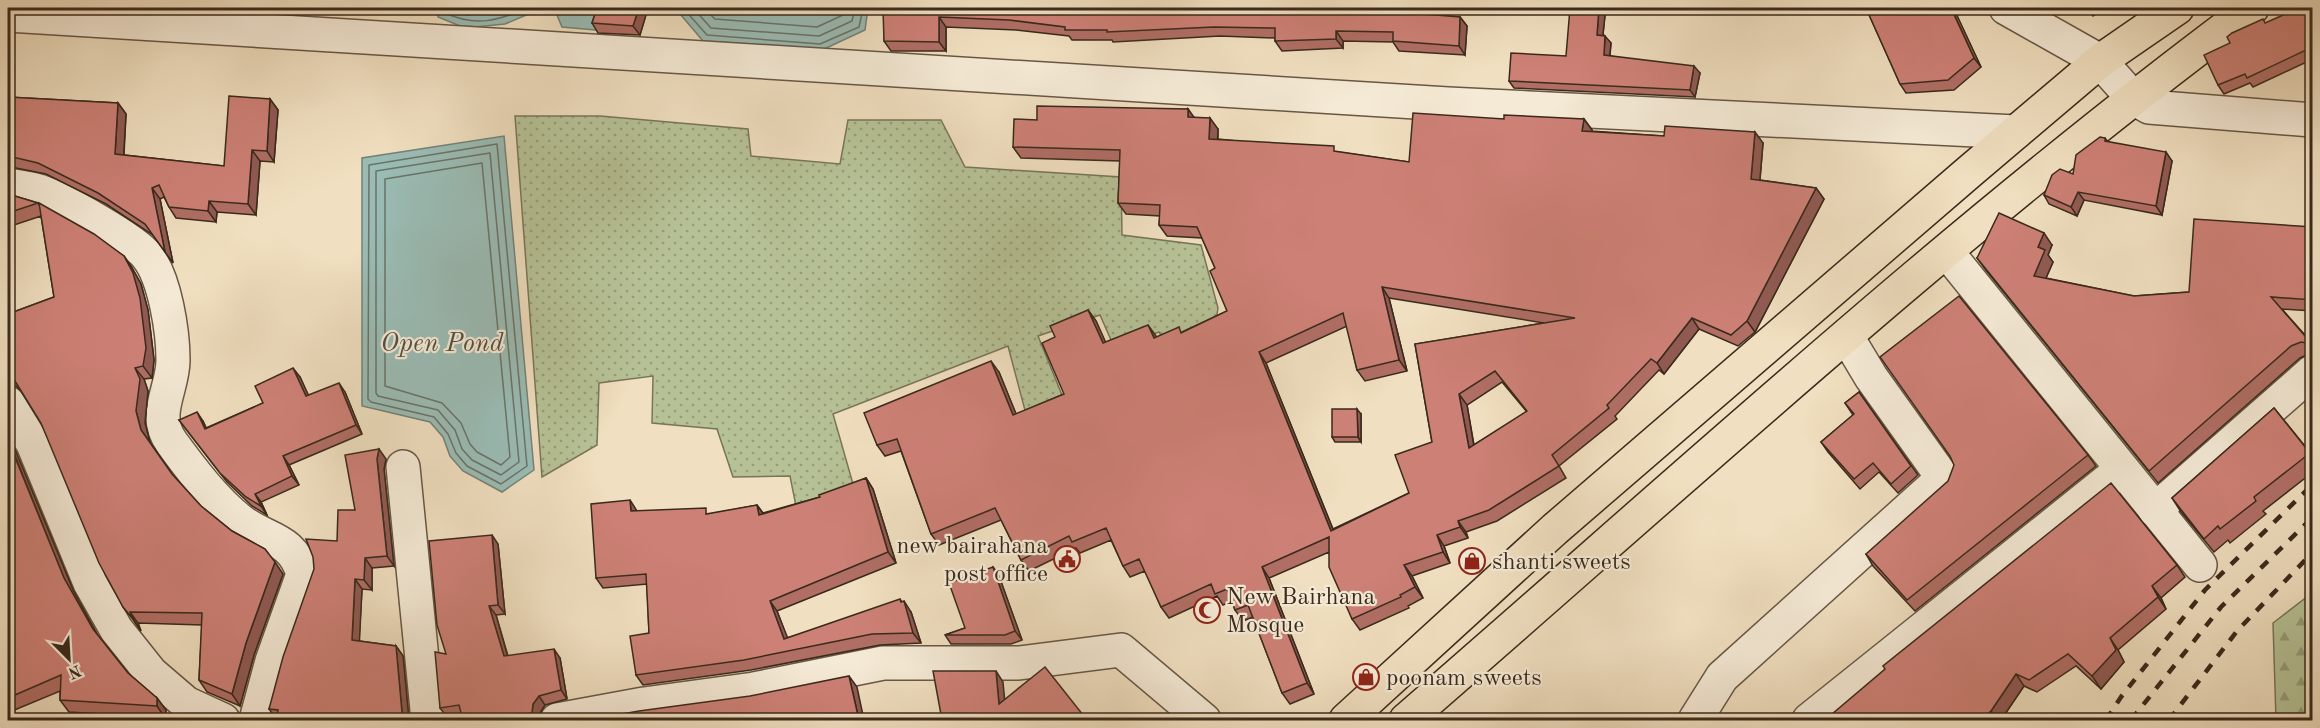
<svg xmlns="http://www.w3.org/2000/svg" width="2320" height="728" font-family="'Old Standard TT',serif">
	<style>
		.forest { fill: url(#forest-firs); stroke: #787659; stroke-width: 1.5 }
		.park { fill: url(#park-dots); stroke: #787659; stroke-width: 1.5 }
		.water { fill: #9abcb5; stroke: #748278; stroke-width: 1.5 }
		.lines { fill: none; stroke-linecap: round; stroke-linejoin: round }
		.shore { stroke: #6a7368; stroke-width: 1.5 }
		.minor-casing { stroke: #685745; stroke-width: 36 }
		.tertiary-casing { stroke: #685745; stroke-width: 36 }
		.primary-casing { stroke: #3a2a1c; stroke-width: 36 }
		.minor { stroke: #f5ead6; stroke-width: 33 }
		.tertiary { stroke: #f5ead6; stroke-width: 33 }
		.primary { stroke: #f0dfc0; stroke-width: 33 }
		.rail { stroke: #3a2a1c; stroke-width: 4.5; stroke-dasharray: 10 10; stroke-linecap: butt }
		.wall { fill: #b06e65; stroke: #3a2a1c; stroke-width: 1.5; fill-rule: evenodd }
		.shaded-wall { fill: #905a53; stroke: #3a2a1c; stroke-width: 1.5 }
		.building { fill: #cd8076; stroke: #3a2a1c; stroke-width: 1.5; fill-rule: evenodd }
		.labels { text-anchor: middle; stroke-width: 4.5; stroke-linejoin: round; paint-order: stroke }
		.poi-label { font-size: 24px; fill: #3a2a1c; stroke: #f5ead6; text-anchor: start }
		.water-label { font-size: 26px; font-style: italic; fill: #524e42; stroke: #f5ead6 }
	</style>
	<defs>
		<pattern id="forest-firs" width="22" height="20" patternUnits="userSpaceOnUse" patternTransform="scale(1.5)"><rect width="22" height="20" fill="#b6c296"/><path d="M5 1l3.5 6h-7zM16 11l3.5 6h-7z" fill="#959e7a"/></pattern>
		<pattern id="park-dots" width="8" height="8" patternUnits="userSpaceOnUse" patternTransform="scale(1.5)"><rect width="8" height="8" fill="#b6c296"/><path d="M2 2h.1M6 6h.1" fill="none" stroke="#959e7a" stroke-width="1.8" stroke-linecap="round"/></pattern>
	</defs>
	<rect width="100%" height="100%" fill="#f0dfc0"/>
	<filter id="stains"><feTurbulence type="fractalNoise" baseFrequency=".00333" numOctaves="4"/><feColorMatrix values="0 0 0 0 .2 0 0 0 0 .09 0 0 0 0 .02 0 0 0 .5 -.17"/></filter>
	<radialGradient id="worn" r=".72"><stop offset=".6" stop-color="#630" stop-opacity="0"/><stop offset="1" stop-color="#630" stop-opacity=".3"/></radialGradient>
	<!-- forest -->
	<polygon class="forest" points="2312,593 2312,720 2276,720 2273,623"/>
	<!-- park -->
	<polygon class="park" points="515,116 600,116 748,129 751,156 840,164 848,120 941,120 965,167 1121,177 1122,235 1201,245 1218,308 1215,326 1165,343 1159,332 1115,349 1100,315 1038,336 1064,400 1027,418 1008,346 833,414 855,491 796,506 790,476 733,477 717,429 652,423 653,376 599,383 597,445 542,477"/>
	<!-- water -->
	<g class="water">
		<polygon points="436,8 543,8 505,24 465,28 438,17"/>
		<polygon points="554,8 634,8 618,32 562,27"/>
		<polygon points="675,8 868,8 865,30 822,50 703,41"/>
		<polygon points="504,136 534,470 502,492 463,471 450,456 443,437 430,422 362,406 362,158"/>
	</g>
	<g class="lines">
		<!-- shore -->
		<g class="shore">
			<path d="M443 8 445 13C476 27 497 21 528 8"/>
			<polyline points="451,8 467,15 509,8"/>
			<polyline points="683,8 707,35 820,44 859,27 862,13"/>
			<polyline points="693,8 711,28 819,36 852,21 854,12"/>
			<polyline points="704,8 715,19 817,27 843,15 845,12"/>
			<polygon points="497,144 527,466 501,484 467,466 456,453 448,434 434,417 371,402 368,399 369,165"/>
			<polygon points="490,153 519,462 501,475 472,460 462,449 455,430 438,410 378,396 376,393 376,171"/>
			<polygon points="482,163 510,457 501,465 477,452 470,444 461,423 442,403 385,386 385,179"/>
		</g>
		<defs>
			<g id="minor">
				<polyline points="2006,8 2100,61 2132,97 2149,107 2312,120"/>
				<path d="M8 185C18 187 29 188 39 191 60 198 134 239 147 256 165 278 173 332 173 360 173 390 151 415 172 443 191 469 215 501 241 521 267 541 292 537 303 574L272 661 256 720"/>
				<polyline points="1947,252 2200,565"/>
				<polyline points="8,403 33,444 90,583 116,629 151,673 186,703 223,720"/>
				<polyline points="403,467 428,720"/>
				<polyline points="2155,510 2312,372"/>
				<polyline points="557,720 644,704 754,689 883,663 1019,663 1121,650 1204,720"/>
				<polyline points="1695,720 1722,677 1943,478 1871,377 1847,337"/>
				<polyline points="1809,720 2121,470"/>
			</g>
			<polyline id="tertiary" points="8,15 1448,104 2016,132"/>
			<g id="primary">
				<polyline points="1346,720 1555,529 1969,172 2100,61 2177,8"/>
				<path d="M1406 720C1684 479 1956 228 2252 8"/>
			</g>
		</defs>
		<!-- minor casing -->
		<use href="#minor" class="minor-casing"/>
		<!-- tertiary casing -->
		<use href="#tertiary" class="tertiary-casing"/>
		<!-- primary casing -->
		<use href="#primary" class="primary-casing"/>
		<!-- minor -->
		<use href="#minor" class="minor"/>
		<!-- tertiary -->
		<use href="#tertiary" class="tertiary"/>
		<!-- primary -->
		<use href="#primary" class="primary"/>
		<!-- rail -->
		<g class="rail">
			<polyline points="2106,720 2121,697 2205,590 2312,485"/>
			<polyline points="2131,720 2221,607 2312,518"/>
			<polyline points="2169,720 2237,631 2312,553"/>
		</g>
	</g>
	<!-- wall -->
	<g class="wall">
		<polygon points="597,8 648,8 640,35 598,33 592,23"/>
		<polygon points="786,8 866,8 865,11"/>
		<polygon points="888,8 1419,14 1460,17 1467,26 1465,55 1399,51 1393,42 1343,41 1343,48 1282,51 1275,41 1275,38 1220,36 1113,42 1112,40 1072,40 1069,36 1016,30 946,27 946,51 891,51 884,41"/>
		<polygon points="1866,8 1953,8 1981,67 1954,90 1906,93 1900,84"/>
		<polygon points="2087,8 2105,8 2093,16"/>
		<polygon points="2313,8 2313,59 2253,87 2250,83 2224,94 2218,85 2230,43 2266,23"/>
		<polygon points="1605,15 1603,35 1611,43 1610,56 1700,73 1695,97 1514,88 1509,81 1566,56"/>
		<polygon points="8,97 118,103 126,114 124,155 224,166 270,99 278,110 274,162 260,161 256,215 217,212 216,222 176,218 169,207 164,197 160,199 173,263 153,235 106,204 46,174 11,167 8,167"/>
		<path d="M1188 109 1193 117 1218 129V139L1338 152 1409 162 1504 119H1584L1592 130 1591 131 1763 143 1760 180 1816 188 1824 199 1755 332 1738 346 1699 329 1664 374 1659 370 1615 416 1617 419 1559 466 1566 478 1497 521 1466 532 1468 538 1444 546 1450 563 1412 576 1423 598 1408 606 1409 608 1360 630 1352 619 1329 552 1269 578 1314 694 1290 704 1282 693 1253 617 1243 621 1235 610 1232 601 1223 605 1217 596 1169 618 1161 607 1145 571 1130 577 1123 566 1111 540 1080 553 1076 548 1029 571 1021 560 1001 520 939 545 931 534 901 451 885 456 877 445 999 372 1016 414 1064 394 1055 337 1088 310 1096 321 1105 342 1157 337 1182 332 1227 311 1215 268 1202 238 1167 236 1159 225 1160 216 1126 214 1118 203 1120 161 1021 158 1013 147 1037 120ZM1389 298 1544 323 1415 344 1432 442 1409 493 1333 529 1266 363 1347 326 1357 370 1365 381 1407 371ZM1502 382 1527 412 1474 445 1467 405Z"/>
		<polygon points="2105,138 2108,142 2172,161 2162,215 2084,200 2077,216 2049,204 2044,195 2073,174"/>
		<polygon points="8,194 38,203 39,205 124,256 132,268 141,284 148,310 154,360 152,378 144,379 148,391 145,423 150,442 172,474 201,506 232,531 265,549 283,574 254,655 240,706 207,692 199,680 202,625 138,623 141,631 132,618 123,607 41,423 21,391 16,386 8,384 8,314 54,297 41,216 8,227"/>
		<polygon points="2313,227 2313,311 2282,309 2313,344 2313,354 2309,354 2300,358 2158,483 1985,269 1977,258 2052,245 2048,255 2053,262 2046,278 2134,296 2189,292"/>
		<polygon points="300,377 308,395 345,392 362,434 289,465 299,485 261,502 267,515 252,506 227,482 179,420 203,421 206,428 263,403"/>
		<polygon points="1859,392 1918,475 1898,493 1879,472 1860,489 1828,452 1821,442 1853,415 1845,403"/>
		<polygon points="2274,408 2313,456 2313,472 2263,511 2266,514 2230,543 2228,540 2214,552 2181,512 2172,498"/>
		<polygon points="1361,414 1361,442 1335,442 1332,437"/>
		<polygon points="8,438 16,452 73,590 98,636 128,673 157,698 166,710 165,718 69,712 60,700 60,691 12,711 13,714 8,715"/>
		<polygon points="2088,455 2096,466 1915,611 1873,566 1866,554"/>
		<polygon points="386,459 384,469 394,566 372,568 372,590 362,589 359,641 396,646 403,656 409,720 280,720 279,719 276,719 269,709 337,541"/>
		<polygon points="866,478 873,489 896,563 777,611 787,638 902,602 911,612 921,643 880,645 751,670 643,685 636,675 649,633 647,584 603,588 596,578 637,511 710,514 757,505 763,513 820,497"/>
		<polygon points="498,544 505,614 496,615 508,656 560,658 567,699 545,705 540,713 539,720 463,720 462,714 447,717 440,708"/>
		<polygon points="2177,565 2185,577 2161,598 2166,609 2118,650 2124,662 2101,689 2076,666 2037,692 2024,686 2001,720 1825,720"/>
		<polygon points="993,567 999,576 1022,640 1011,644 951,644 945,635 965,628"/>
	</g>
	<!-- shaded-wall -->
	<g class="shaded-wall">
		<polygon points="639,8 648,8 640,35 633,26"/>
		<polygon points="1412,8 1419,8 1419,23 1412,13"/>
		<polygon points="1599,8 1605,15 1602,43 1597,35"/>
		<polygon points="1951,8 1953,8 1955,11 1981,67 1974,58"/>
		<polygon points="939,17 946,27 946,51 939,42"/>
		<polygon points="1460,17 1467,26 1465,55 1459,46"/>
		<polygon points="1336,31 1343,41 1343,48 1336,39"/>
		<polygon points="1605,36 1611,43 1609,62 1604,55"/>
		<polygon points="1694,66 1700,73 1695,97 1690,90"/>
		<polygon points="270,99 278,110 274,162 267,151"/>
		<polygon points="118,103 126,114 123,165 115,154"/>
		<polygon points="1188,109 1196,120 1188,117"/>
		<polygon points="1210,118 1218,129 1217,150 1209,139"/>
		<polygon points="1584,119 1592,130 1590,142 1582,131"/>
		<polygon points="1755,132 1763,143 1759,190 1751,179"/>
		<polygon points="252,150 260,161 256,215 248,204"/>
		<polygon points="2166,152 2172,161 2162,215 2156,206"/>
		<polygon points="152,188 160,199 173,263 165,252"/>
		<polygon points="1816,188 1824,199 1755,332 1747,321"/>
		<polygon points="2078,192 2084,200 2077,216 2071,207"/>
		<polygon points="209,201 217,212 216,222 208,211"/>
		<polygon points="2044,233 2052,245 2048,255 2053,262 2042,287 2034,276 2038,247"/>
		<polygon points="124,256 132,268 141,284 148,310 154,360 152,378 143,366"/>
		<polygon points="1382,287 1389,298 1407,371 1399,360"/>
		<polygon points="1088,310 1096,321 1111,354 1103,343"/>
		<polygon points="1692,318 1699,329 1664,374 1657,363"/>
		<polygon points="1148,325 1156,336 1162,349 1154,338"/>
		<polygon points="1259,352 1266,363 1338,542 1331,531"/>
		<polygon points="991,361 999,372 1021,426 1013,415"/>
		<polygon points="135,368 144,379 148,391 145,423 150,442 141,430 136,411"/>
		<polygon points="293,368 300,377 313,405 306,396"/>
		<polygon points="339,383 345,392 362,434 356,425"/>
		<polygon points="1459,394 1467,405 1476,459 1469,448"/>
		<polygon points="1357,409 1361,414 1361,442 1358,437"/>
		<polygon points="197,412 203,421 211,438 205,429"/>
		<polygon points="8,438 16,452 73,590 101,641 93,629 64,578"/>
		<polygon points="379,449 386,459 384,469 394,566 387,556 377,459"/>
		<polygon points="283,456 289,465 299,485 292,476"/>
		<polygon points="866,478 873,489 896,563 888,552"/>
		<polygon points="255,494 261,502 267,515 261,506"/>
		<polygon points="630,500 637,511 631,511"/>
		<polygon points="757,505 764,515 759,515"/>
		<polygon points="1458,521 1466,532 1468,538 1460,527"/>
		<polygon points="492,535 498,544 505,614 498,605"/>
		<polygon points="1437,535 1444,546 1450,563 1443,552"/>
		<polygon points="365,558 372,568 372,590 364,580"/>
		<polygon points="275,562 283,574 254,655 240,706 232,694 246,643"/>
		<polygon points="1404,565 1412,576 1423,598 1415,587"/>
		<polygon points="993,567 999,576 1022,640 1015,631"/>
		<polygon points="1262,567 1269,578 1314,694 1307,683"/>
		<polygon points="355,579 362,589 359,650 352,640"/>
		<polygon points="2152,586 2161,598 2166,609 2158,597"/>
		<polygon points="900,599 905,607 904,601 911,612 921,643 913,633"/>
		<polygon points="770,601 777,611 792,649 784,639"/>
		<polygon points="489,606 496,615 510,665 504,656"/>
		<polygon points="130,612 138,623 141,631 133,619"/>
		<polygon points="2110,638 2118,650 2124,662 2101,689 2092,676"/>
		<polygon points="396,646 403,656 409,720 405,720 402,712"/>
		<polygon points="554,649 560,658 567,699 561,690"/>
		<polygon points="996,671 1003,682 1006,714 999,704"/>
		<polygon points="2016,674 2024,686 2001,720 1997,720 1991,711"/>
		<polygon points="849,676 857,687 864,720 859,720"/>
		<polygon points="539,696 545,705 540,713 539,720 538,720 532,713 533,704"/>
		<polygon points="157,698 166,710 165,718 157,706"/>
	</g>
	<!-- building -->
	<g class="building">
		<polygon points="597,8 639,8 633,26 592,23"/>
		<polygon points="888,8 1412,8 1412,13 1460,17 1459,46 1393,41 1393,32 1336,31 1336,39 1275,41 1275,28 1214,27 1107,32 1107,30 1065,30 1065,27 1009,20 939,17 939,42 884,41 883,9"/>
		<polygon points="1570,8 1599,8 1597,35 1605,36 1604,55 1694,66 1690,90 1509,81 1511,53 1566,56"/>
		<polygon points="1866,8 1951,8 1974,58 1948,80 1900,84"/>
		<polygon points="2299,8 2313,8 2313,58 2312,58 2308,49 2247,78 2245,74 2218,85 2204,55 2230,43 2227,37 2232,33 2263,19 2265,23"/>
		<polygon points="229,96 270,99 267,151 252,150 248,204 209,201 208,211 169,207 159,185 152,188 165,252 145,224 98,193 38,163 8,156 8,97 118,103 115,154 224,166"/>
		<path d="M1037 106 1188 109V117L1210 118 1209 139 1334 146V151L1409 162 1413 113 1504 119V115L1584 119 1582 131 1664 136 1665 126 1755 132 1751 179 1816 188 1747 321 1731 335 1692 318 1657 363 1651 359 1607 405 1609 408 1552 455 1559 466 1489 510 1458 521 1460 527 1437 535 1443 552 1404 565 1415 587 1400 595 1401 597 1352 619 1329 567V537L1262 567 1307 683 1282 693 1248 605 1235 610 1227 589 1215 594 1211 584 1161 607 1139 559 1123 566 1106 528 1072 542 1069 536 1021 560 995 508 931 534 897 439 877 445 864 413 991 361 1013 415 1064 394 1042 343 1055 337 1050 326 1088 310 1103 343 1148 325 1154 338 1179 327 1181 333 1227 311 1210 271 1215 268 1197 227 1159 225 1160 205 1118 203 1120 150 1013 147 1014 119 1037 120ZM1382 287 1575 318 1415 344 1432 442 1395 455 1409 493 1331 531 1259 352 1343 313 1357 370 1399 360ZM1495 371 1527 411 1469 448 1459 394Z"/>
		<polygon points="2100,137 2105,138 2105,141 2166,152 2156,206 2078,192 2071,207 2044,195 2052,175 2060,169 2073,174 2076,155"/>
		<polygon points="8,194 38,203 8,213"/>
		<polygon points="39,203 94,234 124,256 133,273 140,298 146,348 143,366 135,368 140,379 136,411 141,430 172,474 201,506 232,531 265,549 275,562 246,643 232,694 199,680 202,613 130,612 133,619 123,607 99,563 41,423 15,381 8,374 8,314 54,297"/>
		<polygon points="1999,213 2044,233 2038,247 2045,250 2034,276 2134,296 2189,292 2194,219 2313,227 2313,300 2271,297 2312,344 2301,342 2291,346 2149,471 1977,258"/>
		<polygon points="1959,296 2088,455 1907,600 1866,554 1948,481 1954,465 1950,456 1880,357"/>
		<polygon points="293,368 306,396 339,383 356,425 283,456 292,476 255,494 261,506 246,497 220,473 179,420 197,412 205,429 263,403 255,386"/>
		<polygon points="1859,392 1911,466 1891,484 1873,463 1854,479 1821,442 1854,414 1845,403"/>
		<polygon points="2274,408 2310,453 2254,497 2256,501 2220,529 2218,526 2204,539 2172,498"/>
		<polygon points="1332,409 1357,409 1358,437 1332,437"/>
		<polygon points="8,440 64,578 93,629 128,673 157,698 157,706 60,700 61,675 8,698"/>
		<polygon points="379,449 377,459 387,556 365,558 364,580 355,579 352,640 396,646 402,712 405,720 305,720 277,716 278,710 269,709 283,657 314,569 313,557 306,539 337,541 338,510 355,510 345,455"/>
		<polygon points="866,478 888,552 770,601 784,639 900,599 901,602 904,601 913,633 872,634 744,660 636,675 630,636 649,633 646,574 596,578 591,504 630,500 631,511 706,508 706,514 757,505 759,515 820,497 819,495"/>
		<polygon points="2111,483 2177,565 2152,586 2158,597 2110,638 2116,650 2092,676 2068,654 2029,680 2016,674 1991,711 1979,720 1825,720 1885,669 1883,666"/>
		<polygon points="492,535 498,605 489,606 504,656 554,649 561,690 539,696 533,704 532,713 499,720 463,720 459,705 440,708 435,652 446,654 437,625 429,541"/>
		<polygon points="993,567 1015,631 1005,635 945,635 965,628 949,583"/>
		<polygon points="1045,667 1087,720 942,720 933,671 996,671 999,704"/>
		<polygon points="849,676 859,720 588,720 639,711 750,696"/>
	</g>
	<!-- icons -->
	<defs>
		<symbol id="civic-ring" viewBox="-11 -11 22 22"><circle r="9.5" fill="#f5ead6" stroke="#8f2418" stroke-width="1.5"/><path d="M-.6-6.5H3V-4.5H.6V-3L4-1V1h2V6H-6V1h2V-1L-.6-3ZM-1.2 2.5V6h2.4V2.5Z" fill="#8f2418"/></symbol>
		<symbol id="shop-ring" viewBox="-11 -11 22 22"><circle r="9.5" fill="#f5ead6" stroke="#8f2418" stroke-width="1.5"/><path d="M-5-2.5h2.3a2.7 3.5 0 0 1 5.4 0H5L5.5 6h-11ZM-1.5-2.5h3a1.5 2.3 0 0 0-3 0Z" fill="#8f2418"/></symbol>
		<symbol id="mosque-ring" viewBox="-11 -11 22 22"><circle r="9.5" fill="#f5ead6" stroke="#8f2418" stroke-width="1.5"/><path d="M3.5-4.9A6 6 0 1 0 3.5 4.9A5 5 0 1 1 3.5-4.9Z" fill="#8f2418"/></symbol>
	</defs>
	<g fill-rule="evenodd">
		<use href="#civic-ring" x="1052" y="544" width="30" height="30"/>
		<use href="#shop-ring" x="1457" y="546" width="30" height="30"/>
		<use href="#mosque-ring" x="1192" y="595" width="30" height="30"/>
		<use href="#shop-ring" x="1351" y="662" width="30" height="30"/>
	</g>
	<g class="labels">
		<!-- poi labels -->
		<g class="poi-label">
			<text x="1048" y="553" text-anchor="end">new bairahana<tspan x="1048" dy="28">post office</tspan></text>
			<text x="1492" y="569">shanti sweets</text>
			<text x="1226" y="604">New Bairhana<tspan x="1226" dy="28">Mosque</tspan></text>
			<text x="1386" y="685">poonam sweets</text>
		</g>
		<!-- water labels -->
		<g class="water-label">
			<text x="442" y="351">Open Pond</text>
		</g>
	</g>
	<!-- margin -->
	<rect width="2320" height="728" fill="none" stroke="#f0dfc0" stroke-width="30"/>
	<rect x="9" y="9" width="2302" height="710" fill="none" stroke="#3a2a1c" stroke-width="3"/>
	<rect x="15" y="15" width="2290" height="698" fill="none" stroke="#3a2a1c" stroke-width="1.5"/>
	<!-- north arrow -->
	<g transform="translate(69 659) rotate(156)" stroke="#f5ead6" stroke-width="4.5" paint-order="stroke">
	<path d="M0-4.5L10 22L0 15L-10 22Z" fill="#3a2a1c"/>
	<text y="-9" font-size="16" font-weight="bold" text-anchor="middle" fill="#3a2a1c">N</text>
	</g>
	<rect width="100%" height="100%" filter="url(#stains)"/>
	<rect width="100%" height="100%" fill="url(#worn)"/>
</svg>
